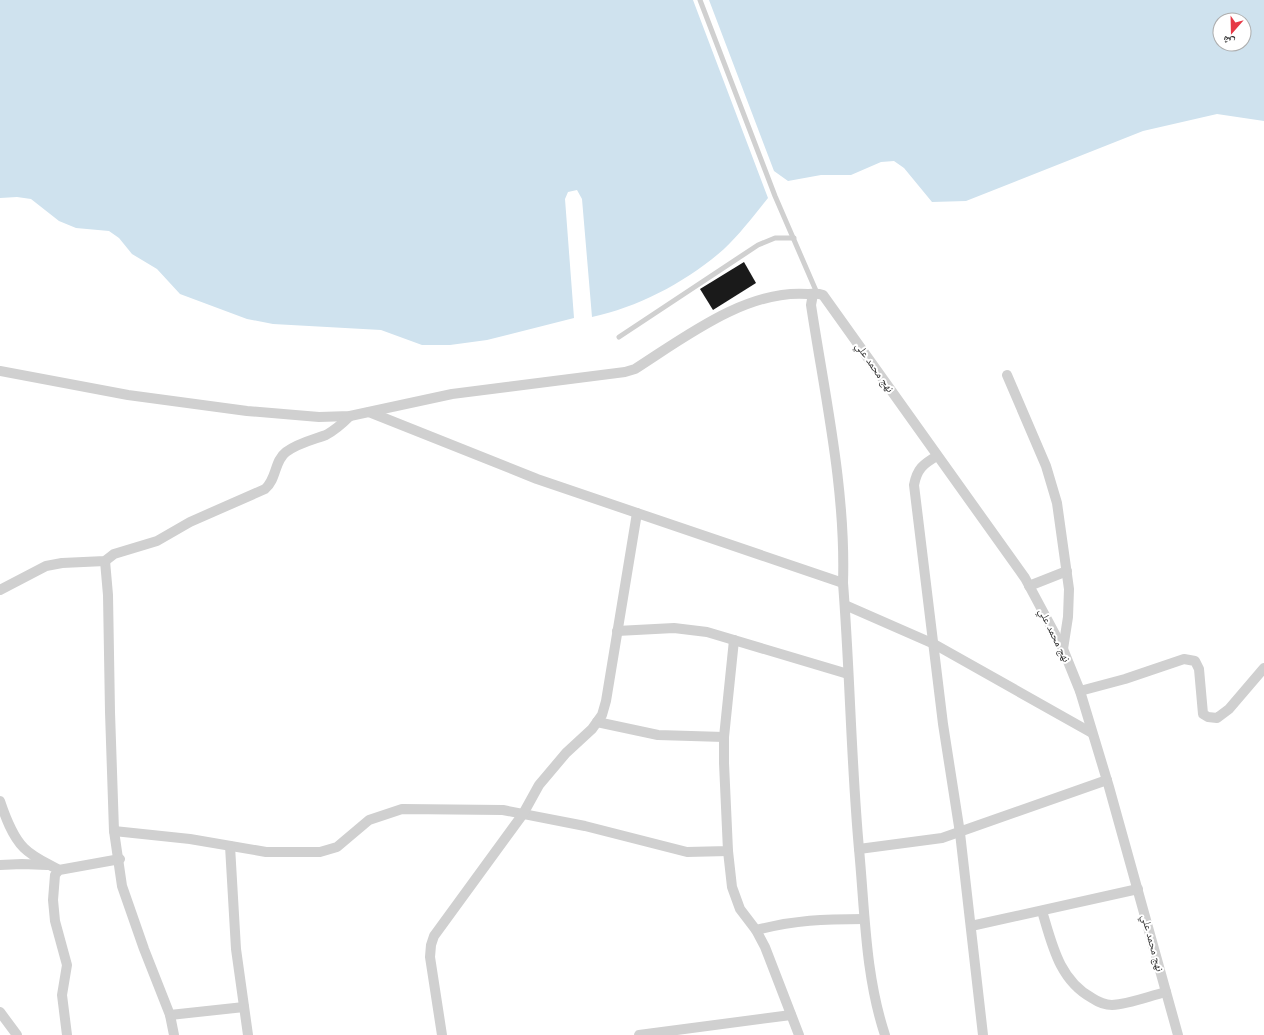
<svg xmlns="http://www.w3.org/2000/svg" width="1264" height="1035" font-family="'DM Sans','Noto Naskh Arabic',sans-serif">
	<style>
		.water { fill: #cfe2ee; fill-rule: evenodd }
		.building { fill: #1a1a1a }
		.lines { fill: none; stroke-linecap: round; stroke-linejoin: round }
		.service { stroke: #d0d0d0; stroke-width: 5 }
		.minor { stroke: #d0d0d0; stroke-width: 10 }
		.labels { text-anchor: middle; stroke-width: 4; stroke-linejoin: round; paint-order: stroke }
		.street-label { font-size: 11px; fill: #333; stroke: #fff }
	</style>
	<rect width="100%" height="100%" fill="#fff"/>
	<!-- water -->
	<g class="water">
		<path d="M0 0H693L768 198C754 215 740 234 724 249 688 281 639 307 592 317L582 199 577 190 568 192 565 199 574 318 487 340 450 345H422L381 330 273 324 247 319 180 294 157 269 132 254 119 238 109 231 76 228 59 221 31 199 17 197 0 198Z"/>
		<path d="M709 0H1264V121L1217 114 1143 131 966 201 932 202 904 168 894 161 881 162 851 175H821L788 181 774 171ZM1220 20H1244V44H1220Z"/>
	</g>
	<!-- building -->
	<polygon class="building" points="744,262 756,283 713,310 700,289"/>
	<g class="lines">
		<!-- service -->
		<g class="service">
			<polyline points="700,0 775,196 817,293"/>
			<polyline points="619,337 758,245 775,238 794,238"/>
		</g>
		<!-- minor -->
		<g class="minor">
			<path d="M813 294 811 305C825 397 846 490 843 583 850 672 851 761 859 849 865 912 865 975 885 1035"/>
			<path d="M0 371 128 395 247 411 319 417 350 416 452 394 625 372 635 369C685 337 747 289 808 294 814 294 817 293 823 295L1025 578 1063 649 1080 691 1109 787 1178 1035"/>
			<polyline points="1007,375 1046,466 1057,503 1069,589 1068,617 1063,649"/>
			<polyline points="369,412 537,479 843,583"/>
			<path d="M937 456C923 464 917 469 914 485L943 724 960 833 983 1035"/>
			<polyline points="105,561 108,595 110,712 114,831 122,886 144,949 170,1015 174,1035"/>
			<polyline points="1029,586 1067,571"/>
			<path d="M0 590 46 566 62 563 105 561 114 554 157 541 190 522 265 489C277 479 274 461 286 452 298 443 312 440 326 435 335 430 343 423 350 416"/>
			<polyline points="845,605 934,644 1092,733"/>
			<polyline points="617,631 674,628 707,632 848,674"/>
			<polyline points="1080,691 1125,679 1184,659 1195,661 1199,669 1203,714 1208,717 1217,718 1229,709 1264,668"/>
			<polyline points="597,722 658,735 724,737"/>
			<path d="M0 801C5 816 12 836 24 848 34 858 47 863 59 870"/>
			<polyline points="114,831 190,839 266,852 320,852 337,847 369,820 402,809 503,810 585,826 687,852 728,851 724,763 724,737 734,640"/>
			<polyline points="230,846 236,949 248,1035"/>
			<polyline points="859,849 942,838 1107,780"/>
			<polyline points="728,851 732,887 740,909 756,930 765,947 799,1035"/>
			<polyline points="0,865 22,864 47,865"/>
			<path d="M1042 911C1052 944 1059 980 1092 998 1098 1002 1105 1005 1112 1005 1130 1004 1149 996 1166 992"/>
			<polyline points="971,926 1138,889"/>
			<path d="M756 930C795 920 824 919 864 919"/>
			<polyline points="0,1012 17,1035"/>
			<polyline points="170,1015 244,1007"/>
			<polyline points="67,1035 62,995 67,965 55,921 53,900 55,875 59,870 120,859"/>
			<polyline points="442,1035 430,957 431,945 434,936 523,814 539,785 566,753 592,729 602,715 606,701 637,513"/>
			<polyline points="639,1035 791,1015"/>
		</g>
	</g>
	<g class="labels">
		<!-- street labels -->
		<g class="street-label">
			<text transform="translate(875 367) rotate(55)" y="4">نهج محمد علي</text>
			<text transform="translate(1055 635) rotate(64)" y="4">نهج محمد علي</text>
			<text transform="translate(1153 943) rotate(75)" y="4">نهج محمد علي</text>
		</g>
	</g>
	<!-- north arrow -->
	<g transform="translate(1232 32) rotate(200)"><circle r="19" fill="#ffffff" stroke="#adadad"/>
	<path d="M0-3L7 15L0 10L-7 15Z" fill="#e63946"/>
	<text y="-6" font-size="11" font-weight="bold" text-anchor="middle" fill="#333333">ش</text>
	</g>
</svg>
